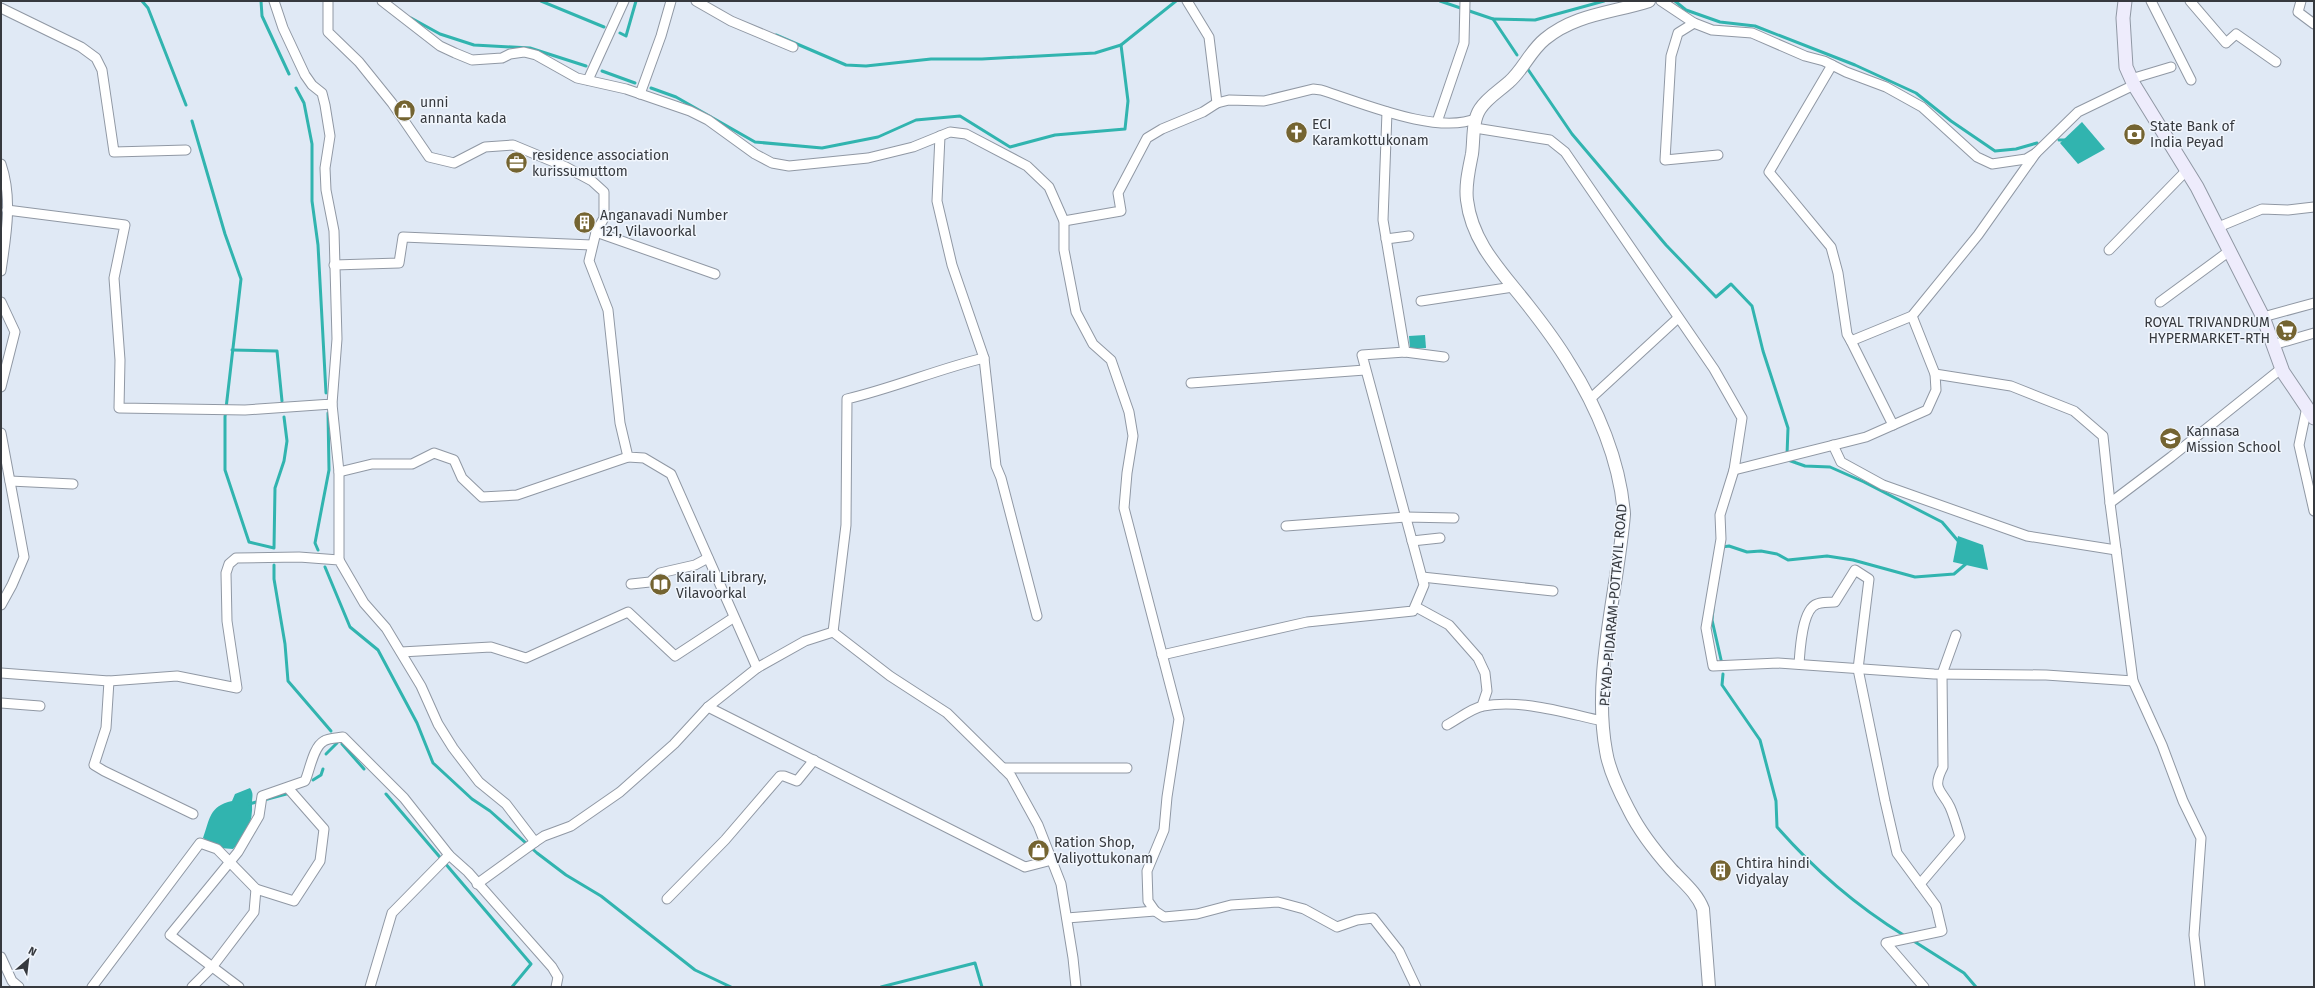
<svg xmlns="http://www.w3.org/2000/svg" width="2315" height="988" font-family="'Fira Sans',sans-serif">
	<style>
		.water { fill: #31b4af }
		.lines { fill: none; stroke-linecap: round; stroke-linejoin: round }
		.stream { stroke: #31b4af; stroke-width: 3 }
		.minor-casing { stroke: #9098a4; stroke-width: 11 }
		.tertiary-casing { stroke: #9098a4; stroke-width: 14 }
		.secondary-casing { stroke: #9098a4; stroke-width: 15 }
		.minor { stroke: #fff; stroke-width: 9 }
		.tertiary { stroke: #fff; stroke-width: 12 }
		.secondary { stroke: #eeecfc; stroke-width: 13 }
		.labels { text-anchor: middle; stroke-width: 3; stroke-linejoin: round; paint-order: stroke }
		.poi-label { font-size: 14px; fill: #36393e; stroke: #f1f6fd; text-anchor: start }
		.street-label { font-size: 14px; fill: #36393e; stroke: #f1f6fd }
	</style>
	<rect width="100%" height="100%" fill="#e0e9f5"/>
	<!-- water -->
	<g class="water">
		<polygon points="2082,122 2105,149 2078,164 2060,143"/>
		<polygon points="1425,335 1426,348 1410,349 1409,336"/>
		<polygon points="1958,536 1983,545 1988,570 1953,562"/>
		<path d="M250 788C254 794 252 796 252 803 253 823 247 835 233 849L220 848 203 838C210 819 209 806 232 801L235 794Z"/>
	</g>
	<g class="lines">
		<!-- stream -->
		<g class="stream">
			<polyline points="142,1 148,8 186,105"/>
			<polyline points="261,1 262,16 289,74"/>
			<polyline points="541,1 604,27"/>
			<polyline points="1440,1 1493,19 1517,55"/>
			<polyline points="1675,1 1686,10 1720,22 1755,26 1855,65 1916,93 1951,121 1995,151 2016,149 2037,143"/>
			<polyline points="411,18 440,34 474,45 530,48 586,66"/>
			<polyline points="1493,19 1535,20 1604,1"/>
			<polyline points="620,33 626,36 636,1"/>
			<polyline points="776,35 846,65 866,66 931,59 982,59 1095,53 1121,45 1176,1"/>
			<polyline points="1527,68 1572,134 1666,245 1716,297 1731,284 1752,306 1763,351 1788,428 1787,455"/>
			<polyline points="602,71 635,83"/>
			<polyline points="296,88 304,103 312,144 312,201 318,245 326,393"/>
			<polyline points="651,88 676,97 755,142 822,148 878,137 916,120 960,116 1010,147 1055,135 1125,129 1128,101 1121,45"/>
			<polyline points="192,121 225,234 241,279 225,417 225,470 249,542 274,548 275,488 284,461 287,441 284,417"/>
			<polyline points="2059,140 2067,140"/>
			<polyline points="232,350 277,351 282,401"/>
			<polyline points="1788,460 1805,466 1830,467 1864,482 1942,522 1959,542"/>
			<polyline points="1722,547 1729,546 1747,552 1761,551 1777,554 1788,560 1827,556 1853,560 1915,577 1954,574 1967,563"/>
			<polyline points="318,550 315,543 329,470 328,413"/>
			<polyline points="274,565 274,579 285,644 288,681 331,731"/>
			<polyline points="325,567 350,627 378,650 417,723 433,763 472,799 490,811 537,853 566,875 601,896 695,970 731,987"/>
			<polyline points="1713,609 1712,620 1722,664"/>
			<path d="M1723 674 1722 685 1760 740 1776 801 1777 827C1816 871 1855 905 1905 936"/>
			<polyline points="342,744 364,769"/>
			<polyline points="326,754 337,743"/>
			<polyline points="313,780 321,775 323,769"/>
			<polyline points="386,794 531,964 512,987"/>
			<polyline points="249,804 290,793"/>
			<polyline points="1912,940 1964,973 1976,987"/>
			<polyline points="881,987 975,963 982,987"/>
		</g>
		<defs>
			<g id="minor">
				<polyline points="328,1 328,32 359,62 392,103 429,157 454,163 485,147 513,145 566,167 592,181 604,192 604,218 596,232 589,261 608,310 620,423 628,457 644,458 671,474 757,668 805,641 833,632 890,676 947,713 1011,776 1038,825 1061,884 1073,958 1076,987"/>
				<polyline points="382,1 440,46 455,53 472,60 502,58 510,54 524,52 536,55 577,78 626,89 690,111 708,120 755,154 772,163 789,166 868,158 913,147 950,132 966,134 1027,166 1049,187 1064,221 1064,250 1076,312 1093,344 1111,360 1129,412 1133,436 1127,473 1124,508 1179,719 1167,797 1164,830 1147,871 1148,901 1155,911 1164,917 1197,914 1231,905 1278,902 1304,909 1337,927 1357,920 1373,918 1399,951 1416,987"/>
				<polyline points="696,1 731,21 793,47"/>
				<polyline points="1187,1 1209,37 1217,103"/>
				<polyline points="1661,1 1694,23 1712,30 1752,33 1805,56 1824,61 1846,72 1886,87 1922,107 1977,157 1992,164 2026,159 2036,153 2078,112 2134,85"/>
				<polyline points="2151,1 2191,80"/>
				<polyline points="2190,1 2226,43 2236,34 2276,62"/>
				<polyline points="2301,1 2298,12 2314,24"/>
				<polyline points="1,8 81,47 96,58 102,70 114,152 186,150"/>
				<polyline points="1694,23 1678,33 1671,56 1665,160 1718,155"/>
				<polyline points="1832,65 1769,172 1831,247 1838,273 1847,334 1851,341 1912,316 1978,235 2036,153"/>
				<polyline points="2131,79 2171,67"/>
				<polyline points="588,80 624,1"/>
				<polyline points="640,94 661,36 671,1"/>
				<polyline points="1387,112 1383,220 1405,352"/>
				<polyline points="1437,122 1464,43 1465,1"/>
				<polyline points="1475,128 1550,140 1565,152 1714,369 1742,418 1734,470 1720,515 1721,539 1706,628 1713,666 1778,663 1934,674 2046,675 2133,681 2110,503 2171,457 2282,368"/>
				<polyline points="940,136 937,201 952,265 984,358 996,466 1001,478 1037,616"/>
				<path d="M1 164C13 199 6 236 1 271"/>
				<polyline points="7,210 125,225 114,278 120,360 119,408 245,410 332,404 337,339 334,231 326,190 325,168 330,136 325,105 322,93 312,85 305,75 283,28 274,1"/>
				<path d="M1064 221 1121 211 1118 193 1147 138 1162 129 1203 112 1217 103 1229 100 1264 101 1313 89 1321 90C1360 102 1438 136 1477 118"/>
				<polyline points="2216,228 2262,209 2288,210 2314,207"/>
				<polyline points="596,232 715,274"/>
				<polyline points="1386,239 1409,236"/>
				<polyline points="2109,250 2186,171"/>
				<polyline points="334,265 399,263 403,237 592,245"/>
				<polyline points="1421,301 1513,287"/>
				<polyline points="1,302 15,332 1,387"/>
				<polyline points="2160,302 2228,252"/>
				<polyline points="2263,317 2314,303"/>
				<polyline points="1851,341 1893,425"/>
				<polyline points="2273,345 2314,333"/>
				<polyline points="1935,374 2011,386 2074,411 2103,436 2110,503"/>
				<polyline points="1191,383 1365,370"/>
				<polyline points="1590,399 1678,318"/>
				<polyline points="332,404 339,472 339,560"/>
				<polyline points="2307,407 2299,445 2314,511"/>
				<polyline points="1,433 24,557 12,585 1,605"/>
				<polyline points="1833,445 1841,462 1883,485 2027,536 2116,550"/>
				<polyline points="1734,470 1866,437 1927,410 1936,390 1935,374 1912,316"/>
				<polyline points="339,472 372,464 412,464 434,453 454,460 462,478 482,497 517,495 628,457"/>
				<polyline points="10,481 73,484"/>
				<polyline points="1286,526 1406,517 1454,518"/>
				<polyline points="1412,541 1440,538"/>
				<polyline points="1422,577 1553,591"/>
				<polyline points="631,584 650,582 660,573 695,565 708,558"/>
				<polyline points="1416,607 1449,625 1478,658 1485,673 1487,691 1482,706"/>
				<path d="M833 632 846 525 847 399C894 388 938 369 984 358"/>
				<polyline points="401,652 491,647 526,658 628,612 675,656 733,618"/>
				<polyline points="1162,655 1307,622 1413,611 1424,585 1362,355 1405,352 1444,357"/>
				<path d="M1799 664C1800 650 1802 609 1817 604 1822 602 1830 602 1835 602L1855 570 1869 579 1858 669 1885 801 1897 853 1936 906 1942 931 1886 943 1924 987"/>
				<polyline points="1,673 109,681 177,676 237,688 227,621 226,573 229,564 236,558 299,557 339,560 364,603 386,628 421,686 438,724 453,748 479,782 506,804 535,842 544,836 571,826 620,792 674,744 708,707 757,668"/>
				<polyline points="109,681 106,728 94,765 104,771 193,814"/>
				<polyline points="2133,681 2162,745 2183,801 2201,838 2194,935 2200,987"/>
				<polyline points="1,703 40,706"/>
				<polyline points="708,707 1025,867 1052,860"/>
				<path d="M1447 725C1458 719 1472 708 1483 706 1523 699 1565 713 1603 721"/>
				<polyline points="1003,768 1127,768"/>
				<polyline points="477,884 535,842"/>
				<path d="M1920 884 1960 837C1957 827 1954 816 1950 807 1942 790 1931 790 1943 767L1942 674 1956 635"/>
				<polyline points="667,899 725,840 780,776 784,776 797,781 814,760"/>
				<polyline points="1067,918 1155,911"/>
				<polyline points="1,957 12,981 19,987"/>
				<polyline points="92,987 200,843 217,849 256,889"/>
				<polyline points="192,987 213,966 254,912 256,889 294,901 320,861 324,829 288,788"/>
				<path d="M239 987 170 935 238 852 259 816 262 796 305 781C310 770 313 747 324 741 328 738 337 738 343 737L404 798 449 855 468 872 552 967 558 977 556 987"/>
				<polyline points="370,987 392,913 449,855"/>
			</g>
			<path id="tertiary" d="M1649 1C1612 13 1575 14 1545 39 1530 51 1523 70 1509 82 1499 91 1487 98 1480 109 1472 121 1474 140 1472 154 1469 169 1465 185 1467 200 1472 243 1502 272 1527 304 1542 323 1557 343 1569 363 1597 407 1620 461 1624 514 1618 590 1592 675 1606 751 1609 771 1620 793 1629 810 1640 832 1655 851 1671 869 1683 882 1697 893 1703 909L1709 987"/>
			<polyline id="secondary" points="2125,1 2123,18 2126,67 2134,85 2197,187 2263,317 2283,372 2314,418"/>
		</defs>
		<!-- minor casing -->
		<use href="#minor" class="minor-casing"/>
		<!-- tertiary casing -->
		<use href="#tertiary" class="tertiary-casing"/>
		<!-- secondary casing -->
		<use href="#secondary" class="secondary-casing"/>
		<!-- minor -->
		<use href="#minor" class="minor"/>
		<!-- tertiary -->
		<use href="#tertiary" class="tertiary"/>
		<!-- secondary -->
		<use href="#secondary" class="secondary"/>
	</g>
	<!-- icons -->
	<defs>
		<symbol id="shop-disc" viewBox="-11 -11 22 22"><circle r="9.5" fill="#746431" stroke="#f1f6fd"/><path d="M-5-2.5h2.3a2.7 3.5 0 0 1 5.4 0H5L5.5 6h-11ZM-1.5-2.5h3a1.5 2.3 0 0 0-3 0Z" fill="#fff"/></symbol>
		<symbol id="church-disc" viewBox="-11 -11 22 22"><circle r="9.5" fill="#746431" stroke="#f1f6fd"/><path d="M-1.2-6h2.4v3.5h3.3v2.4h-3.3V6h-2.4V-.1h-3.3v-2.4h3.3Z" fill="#fff"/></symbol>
		<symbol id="bank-disc" viewBox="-11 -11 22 22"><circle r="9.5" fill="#746431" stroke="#f1f6fd"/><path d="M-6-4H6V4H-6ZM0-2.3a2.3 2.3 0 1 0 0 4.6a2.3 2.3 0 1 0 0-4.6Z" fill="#fff"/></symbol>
		<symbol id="office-disc" viewBox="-11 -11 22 22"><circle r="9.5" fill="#746431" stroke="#f1f6fd"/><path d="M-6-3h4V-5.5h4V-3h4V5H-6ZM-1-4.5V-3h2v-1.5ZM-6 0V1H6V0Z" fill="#fff"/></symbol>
		<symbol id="building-disc" viewBox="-11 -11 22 22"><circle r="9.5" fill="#746431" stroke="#f1f6fd"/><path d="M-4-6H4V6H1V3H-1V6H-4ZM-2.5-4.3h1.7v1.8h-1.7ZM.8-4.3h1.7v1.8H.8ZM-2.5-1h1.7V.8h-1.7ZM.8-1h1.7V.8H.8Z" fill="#fff"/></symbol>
		<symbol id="supermarket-disc" viewBox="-11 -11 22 22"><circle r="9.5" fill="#746431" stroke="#f1f6fd"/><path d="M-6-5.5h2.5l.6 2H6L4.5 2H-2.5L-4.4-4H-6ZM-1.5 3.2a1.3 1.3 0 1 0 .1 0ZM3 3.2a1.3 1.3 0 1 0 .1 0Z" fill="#fff"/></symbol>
		<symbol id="school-disc" viewBox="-11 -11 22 22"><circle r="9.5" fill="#746431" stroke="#f1f6fd"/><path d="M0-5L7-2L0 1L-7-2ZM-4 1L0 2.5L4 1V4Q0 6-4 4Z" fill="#fff"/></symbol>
		<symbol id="library-disc" viewBox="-11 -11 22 22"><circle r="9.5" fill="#746431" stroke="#f1f6fd"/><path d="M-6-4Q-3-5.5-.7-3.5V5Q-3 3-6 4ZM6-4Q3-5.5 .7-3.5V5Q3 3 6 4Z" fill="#fff"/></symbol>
	</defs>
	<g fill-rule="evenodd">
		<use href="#shop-disc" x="392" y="98" width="25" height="25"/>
		<use href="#church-disc" x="1284" y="120" width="25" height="25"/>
		<use href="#bank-disc" x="2122" y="122" width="25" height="25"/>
		<use href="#office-disc" x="504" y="150" width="25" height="25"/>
		<use href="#building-disc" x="572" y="210" width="25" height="25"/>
		<use href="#supermarket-disc" x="2274" y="318" width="25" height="25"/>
		<use href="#school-disc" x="2158" y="426" width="25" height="25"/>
		<use href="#library-disc" x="648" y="572" width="25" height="25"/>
		<use href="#shop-disc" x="1026" y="838" width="25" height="25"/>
		<use href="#building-disc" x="1708" y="858" width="25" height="25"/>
	</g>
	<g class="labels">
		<!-- poi labels -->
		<g class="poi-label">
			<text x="420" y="107">unni<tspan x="420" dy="16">annanta kada</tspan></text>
			<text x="1312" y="129">ECI<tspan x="1312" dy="16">Karamkottukonam</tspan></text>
			<text x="2150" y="131">State Bank of<tspan x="2150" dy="16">India Peyad</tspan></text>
			<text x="532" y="160">residence association<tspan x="532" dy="16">kurissumuttom</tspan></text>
			<text x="600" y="220">Anganavadi Number<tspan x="600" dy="16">121, Vilavoorkal</tspan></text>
			<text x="2270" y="327" text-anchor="end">ROYAL TRIVANDRUM<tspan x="2270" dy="16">HYPERMARKET-RTH</tspan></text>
			<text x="2186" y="436">Kannasa<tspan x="2186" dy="16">Mission School</tspan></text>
			<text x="676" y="582">Kairali Library,<tspan x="676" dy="16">Vilavoorkal</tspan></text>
			<text x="1054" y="847">Ration Shop,<tspan x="1054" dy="16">Valiyottukonam</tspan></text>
			<text x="1736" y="868">Chtira hindi<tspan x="1736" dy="16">Vidyalay</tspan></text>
		</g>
		<!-- street labels -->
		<g class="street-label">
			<text transform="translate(1613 605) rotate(-85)" y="5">PEYAD-PIDARAM-POTTAYIL ROAD</text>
		</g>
	</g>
	<!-- border -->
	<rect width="2315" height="988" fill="none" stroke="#36393e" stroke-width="4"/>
	<!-- north arrow -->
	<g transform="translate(28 960) rotate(28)" stroke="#f1f6fd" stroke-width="3" paint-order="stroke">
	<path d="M0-3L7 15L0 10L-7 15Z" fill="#36393e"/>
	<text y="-6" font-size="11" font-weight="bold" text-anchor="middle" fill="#36393e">N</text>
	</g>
</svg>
